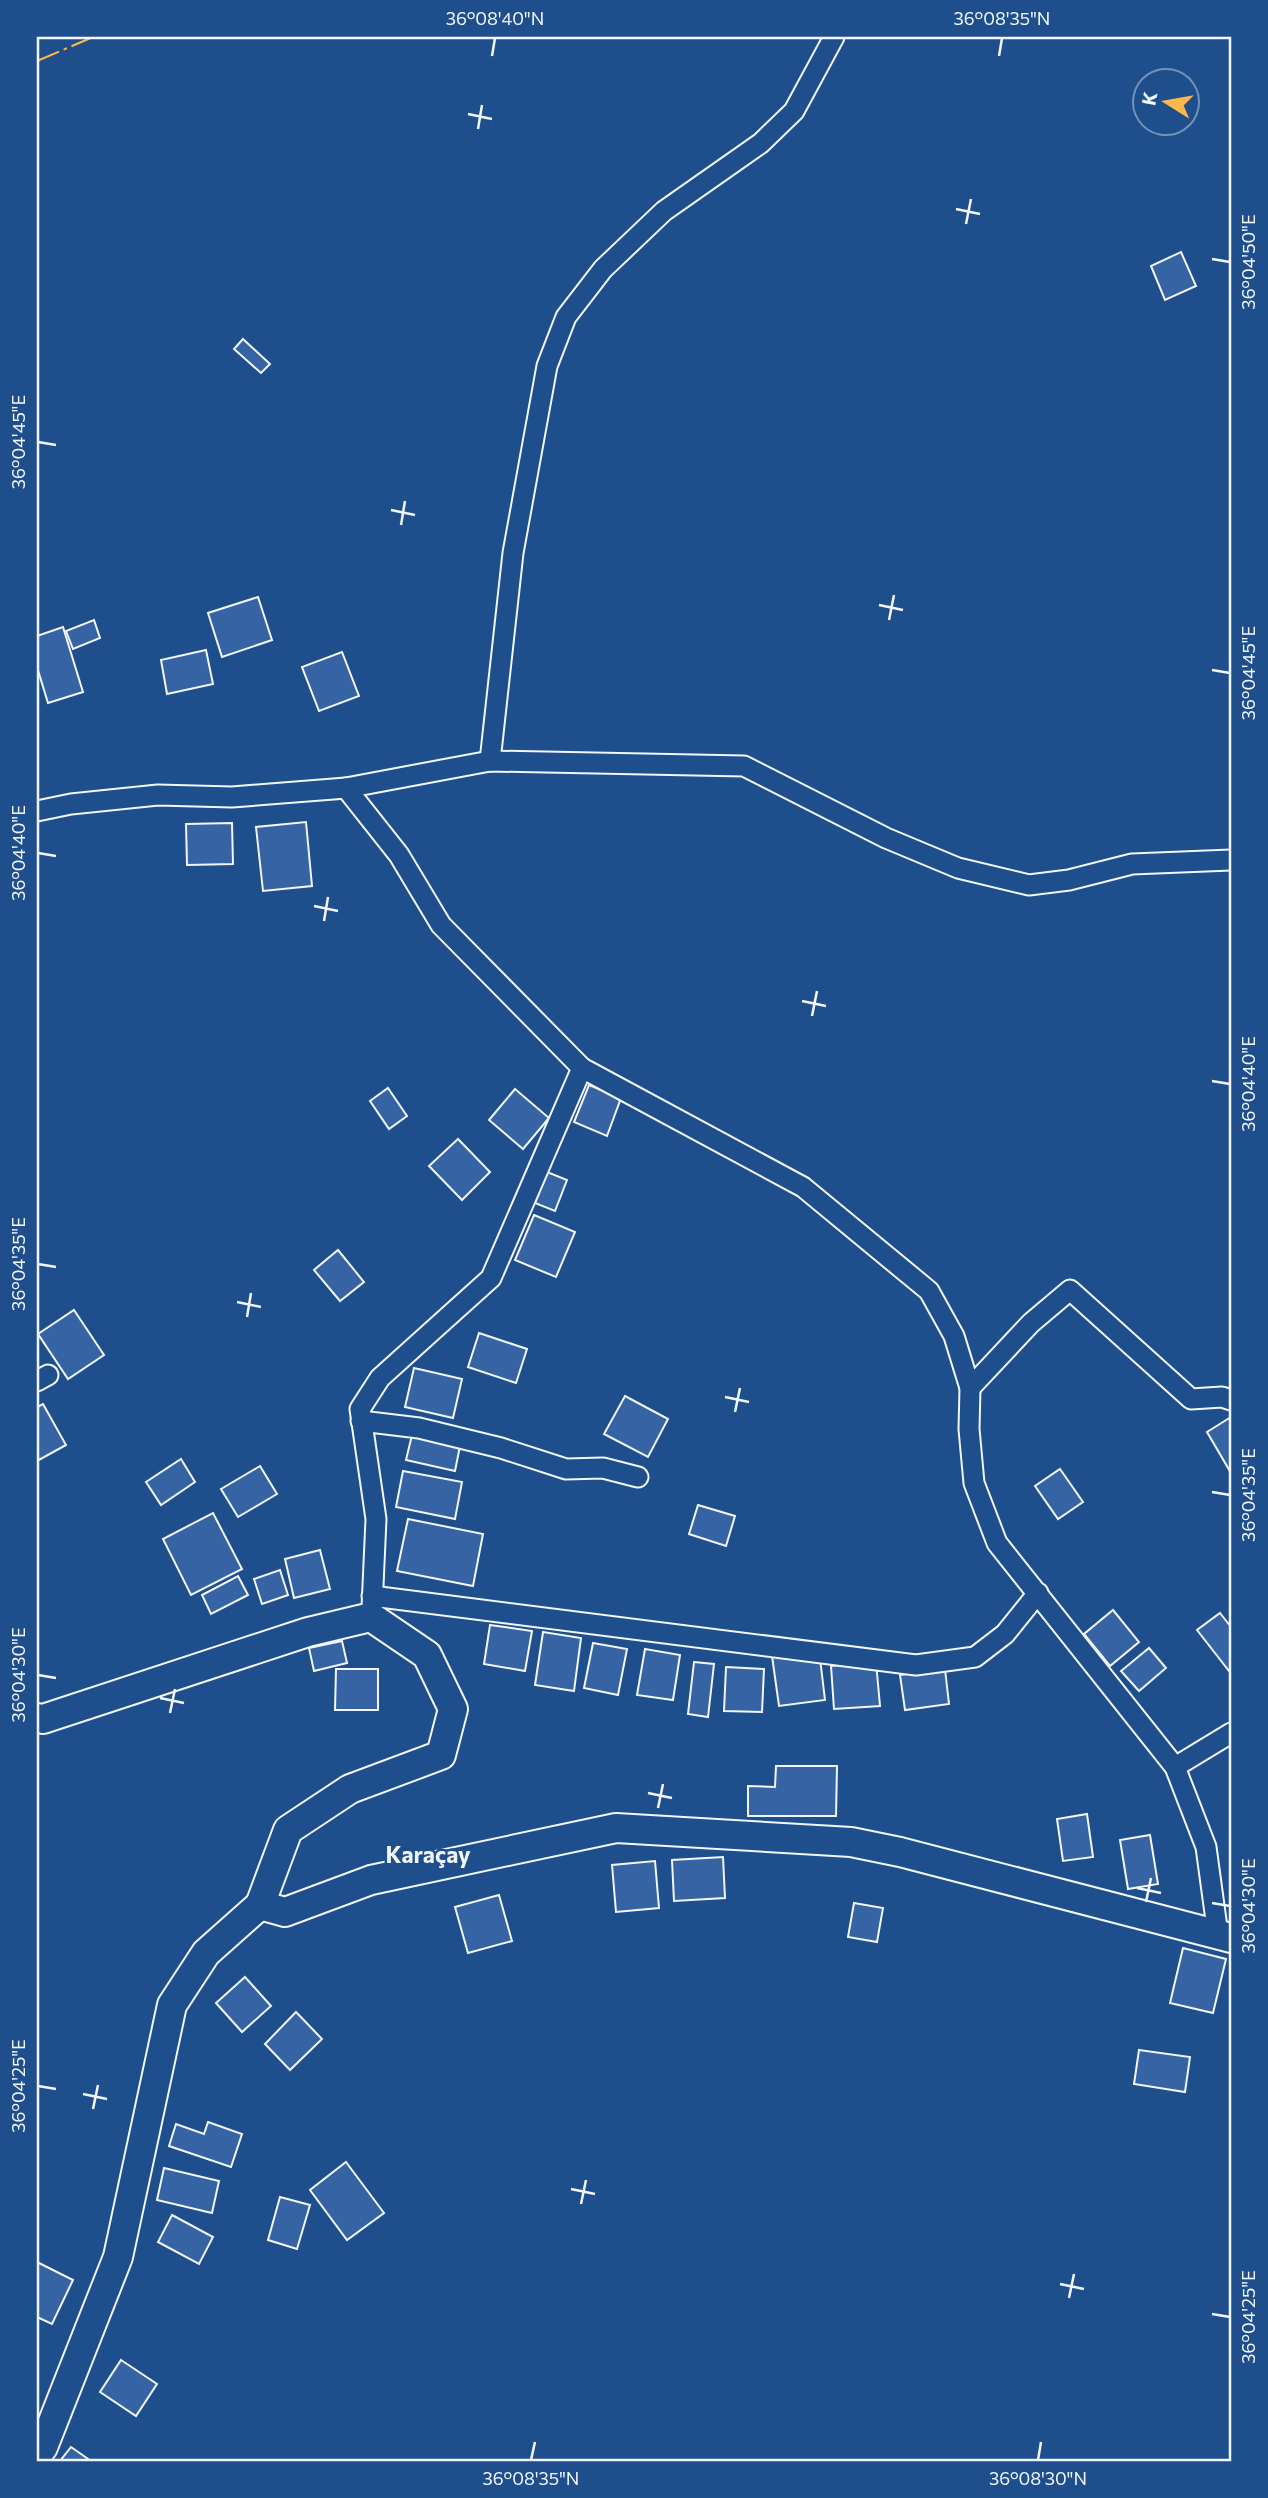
<svg xmlns="http://www.w3.org/2000/svg" width="1268" height="2498" font-family="Commissioner,sans-serif">
	<style>
		.building { fill: #3563a3; stroke: #f2f6ff; stroke-width: 2 }
		.lines { fill: none; stroke-linecap: round; stroke-linejoin: round }
		.street-casing { stroke: #f2f6ff; stroke-width: 23 }
		.secondary-casing { stroke: #f2f6ff; stroke-width: 32 }
		.street { stroke: #1f4e8c; stroke-width: 19 }
		.secondary { stroke: #1f4e8c; stroke-width: 28 }
		.power { stroke: #ffb74d; stroke-width: 2; stroke-dasharray: 24 5 3.5 5; stroke-linecap: butt }
		.ticks { fill: none; stroke: #f2f6ff; stroke-width: 2.5 }
		.labels { text-anchor: middle; stroke-width: 5; stroke-linejoin: round; paint-order: stroke }
		.quarter-label { font-size: 23px; font-weight: bold; fill: #f2f6ff; stroke: #1f4e8c }
		.neatline { fill: none; stroke: #f2f6ff; stroke-width: 2.5 }
		.ticks-label { font-size: 18px; text-anchor: middle; fill: #f2f6ff }
	</style>
	<rect width="100%" height="100%" fill="#1f4e8c"/>
	<!-- building -->
	<g class="building">
		<polygon points="1181,252 1196,286 1165,300 1151,266"/>
		<polygon points="243,339 270,364 261,373 234,349"/>
		<polygon points="258,597 272,640 222,657 208,613"/>
		<polygon points="94,620 100,638 73,649 66,631"/>
		<polygon points="63,627 83,692 48,703 37,667 37,636"/>
		<polygon points="206,650 213,684 167,694 161,660"/>
		<polygon points="342,652 359,696 319,711 302,667"/>
		<polygon points="306,822 312,886 263,891 256,827"/>
		<polygon points="232,823 233,864 187,865 186,824"/>
		<polygon points="589,1085 621,1098 607,1136 574,1122"/>
		<polygon points="388,1088 407,1116 389,1129 370,1101"/>
		<polygon points="515,1089 549,1118 523,1149 489,1120"/>
		<polygon points="458,1139 490,1172 462,1200 429,1166"/>
		<polygon points="547,1172 567,1180 555,1211 535,1203"/>
		<polygon points="534,1215 575,1232 556,1277 515,1260"/>
		<polygon points="338,1250 364,1282 340,1301 314,1270"/>
		<polygon points="74,1310 104,1355 68,1379 38,1334"/>
		<polygon points="479,1333 527,1349 516,1383 468,1367"/>
		<polygon points="414,1368 462,1379 453,1418 405,1407"/>
		<polygon points="625,1396 668,1419 648,1457 604,1434"/>
		<polygon points="43,1404 66,1445 37,1461 37,1407"/>
		<polygon points="1231,1417 1231,1473 1207,1432"/>
		<polygon points="412,1435 460,1446 455,1471 406,1460"/>
		<polygon points="181,1459 195,1482 161,1505 146,1482"/>
		<polygon points="260,1466 277,1494 238,1517 221,1489"/>
		<polygon points="1060,1469 1083,1502 1058,1519 1035,1486"/>
		<polygon points="403,1471 462,1482 455,1519 396,1507"/>
		<polygon points="698,1505 735,1516 726,1546 689,1534"/>
		<polygon points="213,1513 242,1569 191,1595 163,1539"/>
		<polygon points="408,1519 483,1534 473,1586 397,1571"/>
		<polygon points="320,1550 330,1589 294,1598 285,1559"/>
		<polygon points="280,1570 288,1595 262,1604 254,1579"/>
		<polygon points="238,1576 248,1595 211,1614 202,1595"/>
		<polygon points="1113,1610 1139,1642 1110,1666 1084,1634"/>
		<polygon points="1220,1613 1231,1627 1231,1669 1229,1671 1197,1630"/>
		<polygon points="490,1625 532,1631 525,1671 484,1664"/>
		<polygon points="543,1632 581,1638 574,1691 535,1685"/>
		<polygon points="342,1641 347,1663 314,1671 309,1648"/>
		<polygon points="593,1643 627,1649 618,1695 584,1688"/>
		<polygon points="1149,1648 1166,1668 1139,1691 1121,1671"/>
		<polygon points="645,1649 680,1655 673,1700 637,1695"/>
		<polygon points="819,1650 825,1700 779,1706 772,1656"/>
		<polygon points="694,1662 714,1664 708,1717 688,1714"/>
		<polygon points="876,1662 880,1706 834,1709 831,1666"/>
		<polygon points="726,1667 764,1669 762,1712 724,1711"/>
		<polygon points="336,1669 378,1669 378,1710 335,1710"/>
		<polygon points="945,1669 949,1704 905,1710 900,1675"/>
		<polygon points="776,1766 837,1766 836,1816 748,1816 748,1786 775,1787"/>
		<polygon points="1087,1814 1093,1857 1063,1861 1057,1819"/>
		<polygon points="1150,1835 1158,1884 1128,1889 1120,1840"/>
		<polygon points="723,1857 725,1898 674,1901 672,1860"/>
		<polygon points="655,1861 659,1908 616,1912 612,1865"/>
		<polygon points="499,1895 512,1941 468,1953 455,1907"/>
		<polygon points="854,1903 883,1908 877,1942 848,1937"/>
		<polygon points="1183,1948 1226,1959 1213,2013 1170,2003"/>
		<polygon points="245,1977 271,2006 242,2032 216,2003"/>
		<polygon points="296,2012 322,2039 290,2070 265,2044"/>
		<polygon points="1139,2050 1190,2057 1185,2092 1134,2084"/>
		<polygon points="208,2122 242,2134 231,2167 169,2146 176,2124 204,2134"/>
		<polygon points="346,2162 384,2213 347,2240 310,2190"/>
		<polygon points="164,2168 219,2181 212,2213 157,2200"/>
		<polygon points="280,2197 310,2205 297,2249 268,2240"/>
		<polygon points="172,2215 213,2237 199,2264 158,2242"/>
		<polygon points="37,2262 73,2280 52,2324 37,2317"/>
		<polygon points="121,2360 157,2384 136,2416 100,2392"/>
		<polygon points="71,2447 91,2461 60,2461"/>
	</g>
	<g class="lines">
		<defs>
			<g id="street">
				<polyline points="490,761 513,553 547,366 566,317 603,269 664,211 761,143 794,111 834,37"/>
				<polyline points="346,788 399,855 441,925 582,1068 803,1187 929,1291 954,1336 970,1388 969,1429 974,1483 997,1543 1175,1767 1206,1847 1218,1935"/>
				<polyline points="37,811 71,804 158,795 232,797 346,788 490,761 744,766 886,838 958,868 1029,885 1069,880 1132,864 1231,860"/>
				<polyline points="37,1381 48,1375"/>
				<polyline points="970,1388 1031,1323 1070,1290 1191,1399 1222,1397 1231,1400"/>
				<polyline points="361,1421 419,1428 501,1448 566,1469 603,1468 638,1477"/>
				<polyline points="372,1596 916,1665 975,1657 1005,1634 1038,1593"/>
				<polyline points="372,1608 376,1519 360,1409 380,1378 491,1278 582,1068"/>
				<polyline points="1175,1767 1231,1733"/>
			</g>
			<g id="secondary">
				<polyline points="37,1718 43,1719 308,1632 371,1617 427,1655 453,1709 441,1755 350,1789 288,1830 260,1905 285,1912 371,1880 616,1828 851,1842 900,1852 1231,1938"/>
				<polyline points="37,2455 43,2447 118,2257 172,2005 206,1953 260,1905"/>
			</g>
		</defs>
		<!-- street casing -->
		<use href="#street" class="street-casing"/>
		<!-- secondary casing -->
		<use href="#secondary" class="secondary-casing"/>
		<!-- street -->
		<use href="#street" class="street"/>
		<!-- secondary -->
		<use href="#secondary" class="secondary"/>
		<!-- power -->
		<polyline class="power" points="37,61 93,37"/>
	</g>
	<!-- ticks -->
	<path class="ticks" d="M492 56 495 38M999 56 1002 38M468 114 492 119M478 129 482 105M956 209 980 214M966 224 971 199M1212 259 1230 262M38 442 56 445M391 510 415 515M401 525 405 501M879 605 903 610M889 620 894 595M1212 670 1230 673M38 853 56 856M314 906 338 911M324 921 328 897M802 1001 826 1006M812 1016 817 991M1212 1081 1230 1084M38 1264 56 1267M237 1302 261 1307M247 1317 251 1293M725 1397 749 1402M735 1412 740 1388M1212 1492 1230 1495M38 1675 56 1678M160 1698 184 1703M170 1713 175 1689M648 1793 672 1798M658 1808 663 1784M1137 1888 1161 1893M1146 1902 1151 1878M1212 1903 1230 1906M38 2086 56 2089M83 2094 107 2099M93 2109 98 2085M571 2189 595 2194M581 2204 586 2180M1060 2284 1084 2289M1069 2298 1074 2274M1212 2314 1230 2317M531 2460 535 2442M1038 2460 1041 2442"/>
	<g class="labels">
		<!-- quarter labels -->
		<g class="quarter-label">
			<text x="428" y="1863">Karaçay</text>
		</g>
	</g>
	<!-- border -->
	<rect width="1268" height="2498" fill="none" stroke="#1f4e8c" stroke-width="77"/>
	<!-- north arrow -->
	<g transform="translate(1166 102) rotate(281)"><circle r="33" fill="#1f4e8c" stroke="#7391ba" stroke-width="2"/>
	<path d="M0-5L12 26L0 18L-12 26Z" fill="#ffb74d"/>
	<text y="-10" font-size="19" font-weight="bold" text-anchor="middle" fill="#f2f6ff">K</text>
	</g>
	<rect x="38" y="38" width="1192" height="2422" class="neatline"/>
	<g class="ticks-label">
		<text x="495" y="25">36°08'40"N</text>
		<text x="1002" y="25">36°08'35"N</text>
		<text transform="translate(1249 262) rotate(-90)" y="6">36°04'50"E</text>
		<text transform="translate(19 442) rotate(-90)" y="6">36°04'45"E</text>
		<text transform="translate(1249 673) rotate(-90)" y="6">36°04'45"E</text>
		<text transform="translate(19 853) rotate(-90)" y="6">36°04'40"E</text>
		<text transform="translate(1249 1084) rotate(-90)" y="6">36°04'40"E</text>
		<text transform="translate(19 1264) rotate(-90)" y="6">36°04'35"E</text>
		<text transform="translate(1249 1495) rotate(-90)" y="6">36°04'35"E</text>
		<text transform="translate(19 1675) rotate(-90)" y="6">36°04'30"E</text>
		<text transform="translate(1249 1906) rotate(-90)" y="6">36°04'30"E</text>
		<text transform="translate(19 2086) rotate(-90)" y="6">36°04'25"E</text>
		<text transform="translate(1249 2317) rotate(-90)" y="6">36°04'25"E</text>
		<text x="531" y="2485">36°08'35"N</text>
		<text x="1038" y="2485">36°08'30"N</text>
	</g>
</svg>
